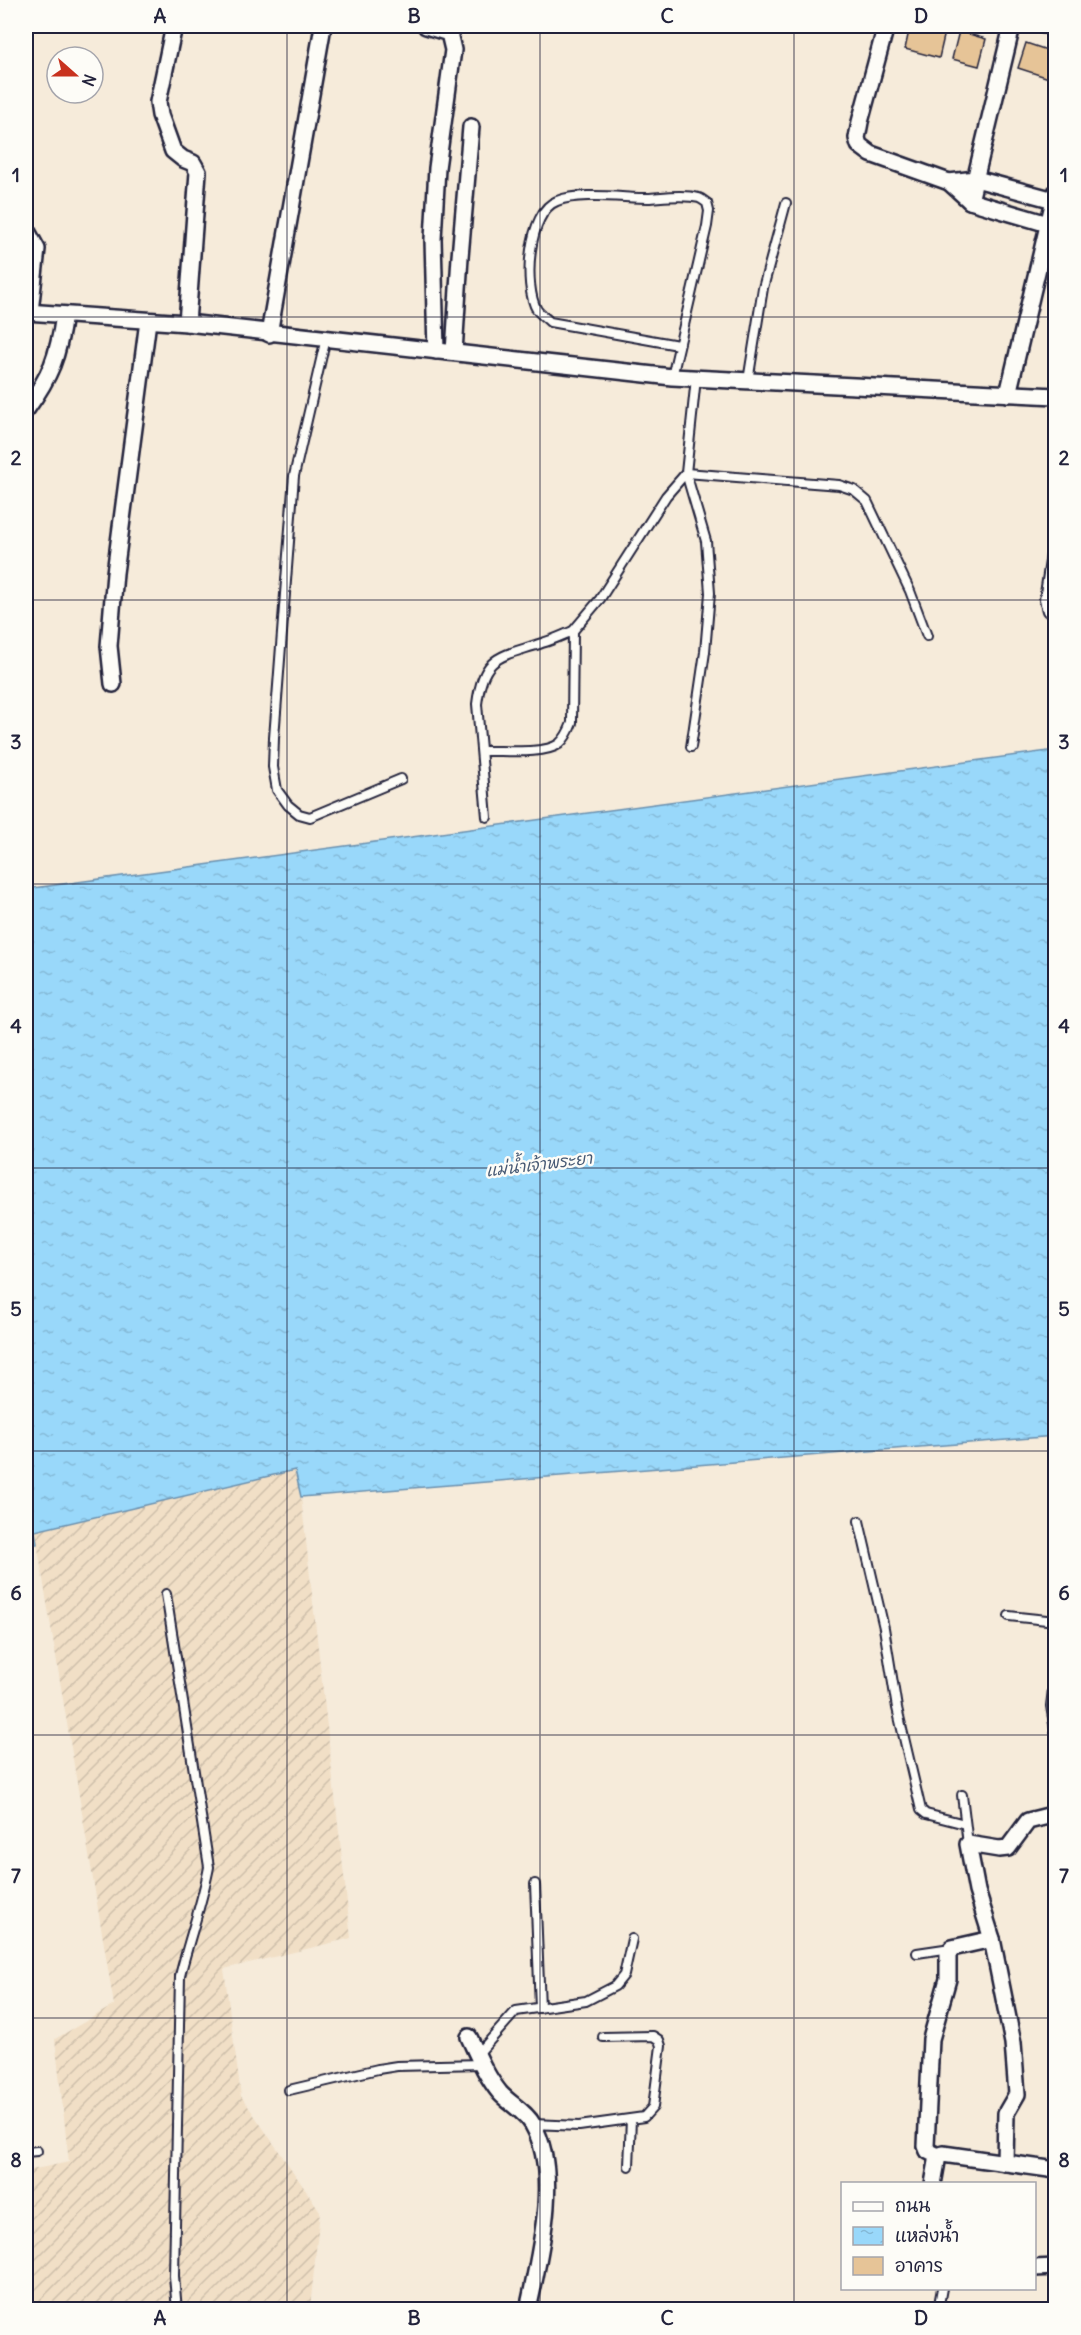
<svg xmlns="http://www.w3.org/2000/svg" width="1081" height="2335" font-family="Delius,'Playpen Sans Thai',sans-serif">
	<style>
		.industrial { fill: url(#industrial-furrows) }
		.water { fill: url(#water-ripples); stroke: #698fae; stroke-width: 1.5 }
		.building { fill: #e6c497; stroke: #22223b; stroke-width: 1.5 }
		.lines { fill: none; stroke-linecap: round; stroke-linejoin: round }
		.lane-casing { stroke: #22223b; stroke-width: 12 }
		.street-casing { stroke: #22223b; stroke-width: 20 }
		.lane { stroke: #fdfcf7; stroke-width: 8 }
		.street { stroke: #fdfcf7; stroke-width: 15 }
		.grid { fill: none; stroke: #22223b; stroke-width: 1.5; stroke-opacity: 0.55 }
		.labels { text-anchor: middle; stroke-width: 5; stroke-linejoin: round; paint-order: stroke }
		.water-label { font-size: 16px; font-style: italic; fill: #465974; stroke: #fdfcf7 }
		.neatline { fill: none; stroke: #22223b; stroke-width: 2 }
		.grid-label { font-size: 20px; text-anchor: middle; font-weight: bold; fill: #22223b }
	</style>
	<defs>
		<pattern id="industrial-furrows" width="10" height="10" patternUnits="userSpaceOnUse" patternTransform="scale(1.5)"><rect width="10" height="10" fill="#f1dfc6"/><path d="M-1 1l2-2M0 10L10 0M9 11l2-2" fill="none" stroke="#cebfab"/></pattern>
		<pattern id="water-ripples" width="26" height="14" patternUnits="userSpaceOnUse" patternTransform="scale(1.5)"><rect width="26" height="14" fill="#99d8fa"/><path d="M2 4q2-2 4 0t4 0M15 11q2-2 4 0t4 0" fill="none" stroke="#84b9d7"/></pattern>
	</defs>
	<rect width="100%" height="100%" fill="#f6ebda"/>
	<filter id="ink" filterUnits="userSpaceOnUse"><feTurbulence type="fractalNoise" baseFrequency=".0167" numOctaves="2"/><feDisplacementMap in="SourceGraphic" scale="12" xChannelSelector="R" yChannelSelector="G"/><feConvolveMatrix kernelMatrix="1 2 1 2 8 2 1 2 1" color-interpolation-filters="sRGB"/></filter>
	<g filter="url(#ink)">
		<!-- industrial -->
		<polygon class="industrial" points="296,1470 301,1497 351,1938 224,1969 241,2096 320,2211 310,2309 26,2309 26,2171 69,2162 55,2039 114,2005 35,1531"/>
		<!-- water -->
		<polygon class="water" points="1055,750 1055,1436 301,1497 295,1470 35,1531 37,1544 26,1546 26,889"/>
		<!-- building -->
		<g class="building">
			<polygon points="910,26 945,32 939,58 905,49"/>
			<polygon points="1032,26 1056,26 1056,37 1030,31"/>
			<polygon points="959,31 986,39 979,66 952,59"/>
			<polygon points="1026,43 1056,53 1055,80 1018,68"/>
		</g>
		<g class="lines">
			<defs>
				<g id="lane">
					<polyline points="326,338 294,476 274,738 273,767 277,790 288,805 299,814 310,817 401,779"/>
					<path d="M672 377 707 226 709 211 707 203C704 201 702 199 699 198 684 194 664 197 648 198 623 198 579 192 557 201 528 211 523 287 537 310 540 314 546 318 550 322L678 345"/>
					<polyline points="748,381 763,288 786,203"/>
					<polyline points="1056,522 1044,600 1047,611 1056,619"/>
					<polyline points="691,747 705,652 710,593 706,541 686,473 696,378"/>
					<path d="M482 751C501 750 543 755 559 744 566 738 569 731 572 723L573 631 600 599 666 496 686 473 839 485 854 490 867 501 910 591 927 636"/>
					<path d="M487 817 477 704C483 654 501 657 542 643 553 640 563 635 573 631"/>
					<polyline points="859,1521 884,1628 897,1708 921,1810 926,1814 965,1824"/>
					<path d="M166 1594 209 1867C202 1904 189 1939 180 1976L174 2276 177 2310"/>
					<polyline points="1009,1616 1056,1621"/>
					<polyline points="1056,1664 1051,1706 1056,1736"/>
					<polyline points="962,1795 968,1844"/>
					<polyline points="535,1884 540,2008"/>
					<polyline points="917,1953 951,1948"/>
					<polyline points="477,2055 516,2011 586,2001 615,1986 624,1975 632,1939"/>
					<polyline points="289,2090 378,2069 397,2066 482,2064"/>
					<polyline points="533,2124 579,2126 644,2117 653,2107 661,2046 659,2040 653,2036 603,2037"/>
					<polyline points="26,2152 37,2151"/>
					<polyline points="629,2166 631,2119"/>
					<polyline points="938,2310 942,2288"/>
				</g>
				<g id="street">
					<polyline points="174,26 158,102 160,115 173,151 183,159 193,163 198,172 187,323"/>
					<polyline points="426,26 449,33 453,50 437,168 433,239 436,351"/>
					<polyline points="886,26 860,122 857,138 859,145 871,154 949,182 970,201 1048,224"/>
					<polyline points="949,182 976,179 1054,200"/>
					<polyline points="970,201 1012,26"/>
					<polyline points="26,229 37,249 30,312"/>
					<polyline points="26,312 187,323 672,377 1056,396"/>
					<polyline points="269,334 323,26"/>
					<polyline points="454,352 460,257 471,127"/>
					<polyline points="1008,394 1056,192"/>
					<path d="M26 410C51 375 58 357 64 315"/>
					<polyline points="113,684 109,646 115,573 148,321"/>
					<path d="M469 2037C478 2056 486 2076 500 2093 510 2104 526 2112 533 2125 561 2174 539 2257 528 2310"/>
					<polyline points="938,2156 928,2151 926,2146 931,2039 948,1979 948,1954 952,1948 992,1939"/>
					<polyline points="1005,2163 1006,2113 1017,2094 1013,2043 992,1939 977,1891 968,1844 999,1849 1008,1848 1028,1821 1056,1814"/>
					<polyline points="933,2184 938,2156 943,2154 1056,2170"/>
					<polyline points="1034,2268 1056,2267"/>
				</g>
			</defs>
			<!-- lane casing -->
			<use href="#lane" class="lane-casing"/>
			<!-- street casing -->
			<use href="#street" class="street-casing"/>
			<!-- lane -->
			<use href="#lane" class="lane"/>
			<!-- street -->
			<use href="#street" class="street"/>
		</g>
	</g>
	<!-- grid -->
	<path class="grid" d="M287 26V2310M540 26V2310M794 26V2310M26 317H1056M26 600H1056M26 884H1056M26 1168H1056M26 1451H1056M26 1735H1056M26 2018H1056"/>
	<g class="labels">
		<!-- water labels -->
		<g class="water-label">
			<text transform="translate(539 1164) rotate(-7)" y="6">แม่น้ำเจ้าพระยา</text>
		</g>
	</g>
	<!-- margin -->
	<rect width="1081" height="2335" fill="none" stroke="#fdfcf7" stroke-width="66"/>
	<!-- legend -->
	<rect x="841" y="2182" width="195" height="108" fill="#fdfcf7" stroke="#a5a5ac" stroke-width="1.5"/>
	<rect x="853" y="2202" width="30" height="9" fill="#fdfcf7" stroke="#a5a5ac" stroke-width="1.5"/>
	<text x="895" y="2212" font-size="18" fill="#22223b">ถนน</text>
	<rect x="853" y="2227" width="30" height="18" fill="url(#water-ripples)" stroke="#a5a5ac" stroke-width="1.5"/>
	<text x="895" y="2242" font-size="18" fill="#22223b">แหล่งน้ำ</text>
	<rect x="853" y="2257" width="30" height="18" fill="#e6c497" stroke="#a5a5ac" stroke-width="1.5"/>
	<text x="895" y="2272" font-size="18" fill="#22223b">อาคาร</text>
	<!-- north arrow -->
	<g transform="translate(75 75) rotate(111)"><circle r="28" fill="#fdfcf7" stroke="#a5a5ac" stroke-width="1.5"/>
	<path d="M0-4.5L10 22L0 15L-10 22Z" fill="#c8321e"/>
	<text y="-9" font-size="16" font-weight="bold" text-anchor="middle" fill="#22223b">N</text>
	</g>
	<rect x="33" y="33" width="1015" height="2269" class="neatline"/>
	<g class="grid-label">
		<text x="160" y="23">A</text>
		<text x="414" y="23">B</text>
		<text x="667" y="23">C</text>
		<text x="921" y="23">D</text>
		<text x="16" y="182">1</text>
		<text x="1064" y="182">1</text>
		<text x="16" y="465">2</text>
		<text x="1064" y="465">2</text>
		<text x="16" y="749">3</text>
		<text x="1064" y="749">3</text>
		<text x="16" y="1033">4</text>
		<text x="1064" y="1033">4</text>
		<text x="16" y="1316">5</text>
		<text x="1064" y="1316">5</text>
		<text x="16" y="1600">6</text>
		<text x="1064" y="1600">6</text>
		<text x="16" y="1883">7</text>
		<text x="1064" y="1883">7</text>
		<text x="16" y="2167">8</text>
		<text x="1064" y="2167">8</text>
		<text x="160" y="2325">A</text>
		<text x="414" y="2325">B</text>
		<text x="667" y="2325">C</text>
		<text x="921" y="2325">D</text>
	</g>
</svg>
